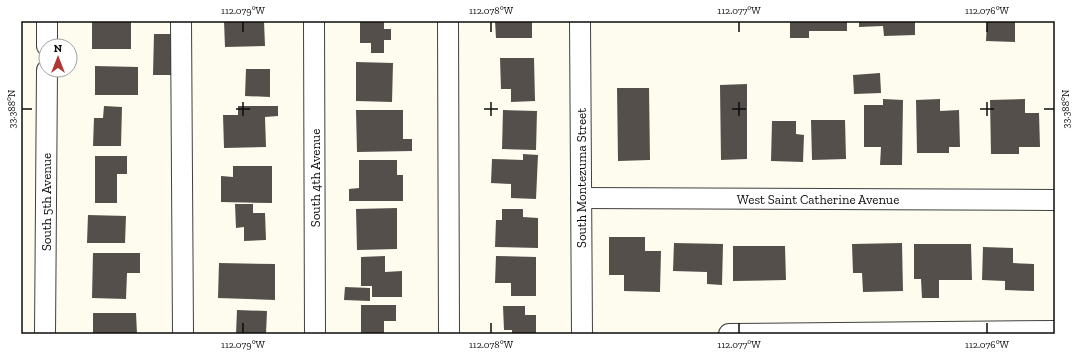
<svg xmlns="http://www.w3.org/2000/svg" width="1076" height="355" font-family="'Zilla Slab',serif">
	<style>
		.building { fill: #544f4a }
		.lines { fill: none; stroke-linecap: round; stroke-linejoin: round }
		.minor-casing { stroke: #404040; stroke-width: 22 }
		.minor { stroke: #fff; stroke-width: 20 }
		.ticks { fill: none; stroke: #0d0d0d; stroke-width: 1.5 }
		.labels { text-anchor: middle; stroke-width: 4; stroke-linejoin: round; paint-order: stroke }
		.street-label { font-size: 13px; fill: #0d0d0d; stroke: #fff }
		.neatline { fill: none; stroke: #0d0d0d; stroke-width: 1.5 }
		.ticks-label { font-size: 10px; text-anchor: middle; fill: #0d0d0d }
	</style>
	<rect width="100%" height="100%" fill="#fdfcee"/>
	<!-- building -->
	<g class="building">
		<rect x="92" y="21" width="39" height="28"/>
		<polygon points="224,21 264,21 265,46 225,47"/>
		<polygon points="360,21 384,21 384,29 391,29 391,40 384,40 384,53 371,53 371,43 360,43"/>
		<polygon points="495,21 532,21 532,38 496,38"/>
		<polygon points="790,21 847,21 847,31 809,31 809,38 790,38"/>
		<polygon points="859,21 915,21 915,35 884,36 883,26 859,27"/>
		<polygon points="987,21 1015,21 1015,42 986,41"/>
		<polygon points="154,34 172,34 172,75 153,75"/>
		<polygon points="500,58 534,58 535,101 511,102 511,89 501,89"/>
		<polygon points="356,62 393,63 392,102 356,101"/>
		<polygon points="95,66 138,67 138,95 95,95"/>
		<polygon points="246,69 270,69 270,97 245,96"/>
		<polygon points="880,73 881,93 854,94 853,75"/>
		<polygon points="747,84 747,159 721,160 720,85"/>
		<polygon points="617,88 649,88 650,160 618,161"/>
		<polygon points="883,99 903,100 902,165 880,165 881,147 864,147 864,105 883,105"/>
		<polygon points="940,99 940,111 959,110 960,147 949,147 949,153 917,153 916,100"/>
		<polygon points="1025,99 1025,113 1039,113 1040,147 1019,147 1019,154 991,154 990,100"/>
		<polygon points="104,106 122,107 121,146 93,146 94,118 103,118"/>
		<polygon points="238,106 278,106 278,116 265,117 266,147 224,148 223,115 238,115"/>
		<polygon points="356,110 403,110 403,139 412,139 412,151 357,152"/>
		<polygon points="503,110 537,111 536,150 502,149"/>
		<polygon points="811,120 845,120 846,159 812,160"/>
		<polygon points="772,121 796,121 796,134 804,135 803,162 771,161"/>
		<polygon points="523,154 538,155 536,199 511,198 511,184 491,183 492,159 523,160"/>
		<polygon points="95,156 127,156 127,174 117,174 117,203 95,203"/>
		<polygon points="359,160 397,160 397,175 403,175 403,201 349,201 349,189 359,188"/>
		<polygon points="233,166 272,166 272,203 221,202 221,176 233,177"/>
		<polygon points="235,204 253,204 253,213 265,213 266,240 244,241 244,227 236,228"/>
		<polygon points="397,208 397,249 357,250 356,209"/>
		<polygon points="502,209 523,209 523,217 538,218 538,248 495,247 496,220 502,220"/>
		<polygon points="88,215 126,216 125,243 87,243"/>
		<polygon points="609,237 645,237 645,251 661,251 660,292 624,291 624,275 609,275"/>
		<polygon points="674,243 723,244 722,285 707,284 707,272 673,271"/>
		<polygon points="902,243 903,291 863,292 862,273 853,273 852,244"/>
		<polygon points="914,244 971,244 972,280 939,280 939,298 922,298 921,279 914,279"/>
		<polygon points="733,246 785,246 786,280 733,281"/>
		<polygon points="983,247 1013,248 1013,263 1034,264 1034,291 1005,290 1005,281 982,280"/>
		<polygon points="93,253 140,253 140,273 127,273 126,299 92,298"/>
		<polygon points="385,256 385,272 402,271 402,297 372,297 372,286 361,286 361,257"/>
		<polygon points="496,256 536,257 536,296 511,296 511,283 495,283"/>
		<polygon points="219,263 275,264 275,300 218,298"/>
		<polygon points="345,287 370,288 370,301 344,300"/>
		<polygon points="361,305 396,305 396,321 384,321 384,334 361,334"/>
		<polygon points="503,306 525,306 525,315 536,315 536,334 512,334 512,330 504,330"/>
		<polygon points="237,310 267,311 266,334 236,334"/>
		<polygon points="93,313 136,313 137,334 93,334"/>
	</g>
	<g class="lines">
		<defs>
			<g id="minor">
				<polyline points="181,21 183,334"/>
				<polyline points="314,21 315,334"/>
				<polyline points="448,21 449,334"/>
				<polyline points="580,21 582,334"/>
				<polyline points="47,46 47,21"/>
				<polyline points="581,198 1055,200"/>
				<polyline points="45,334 47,70"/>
				<polyline points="729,334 1055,331"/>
			</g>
		</defs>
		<!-- minor casing -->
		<use href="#minor" class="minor-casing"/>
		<!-- minor -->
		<use href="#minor" class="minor"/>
	</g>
	<!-- ticks -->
	<path class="ticks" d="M243 22V32M491 22V32M739 22V32M987 22V32M243 102V116M491 102V116M739 102V116M987 102V116M22 109H32M236 109H250M484 109H498M732 109H746M980 109H994M1044 109H1054M243 323V333M491 323V333M739 323V333M987 323V333"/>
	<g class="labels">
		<!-- street labels -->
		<g class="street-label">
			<text transform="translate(315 178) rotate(-90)" y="5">South 4th Avenue</text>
			<text transform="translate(581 178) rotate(-90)" y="5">South Montezuma Street</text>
			<text x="818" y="204">West Saint Catherine Avenue</text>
			<text transform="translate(46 202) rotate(-90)" y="5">South 5th Avenue</text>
		</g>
	</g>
	<!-- border -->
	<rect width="1076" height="355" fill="none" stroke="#ffffff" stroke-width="44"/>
	<!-- north arrow -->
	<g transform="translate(58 58)"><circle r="19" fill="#ffffff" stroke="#9e9e9e"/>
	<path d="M0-3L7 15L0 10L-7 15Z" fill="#af3733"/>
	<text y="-6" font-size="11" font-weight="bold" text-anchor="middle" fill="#0d0d0d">N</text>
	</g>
	<rect x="22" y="22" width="1032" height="311" class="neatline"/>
	<g class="ticks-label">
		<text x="243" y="14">112.079°W</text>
		<text x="491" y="14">112.078°W</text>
		<text x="739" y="14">112.077°W</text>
		<text x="987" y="14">112.076°W</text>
		<text transform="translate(11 109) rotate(-90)" y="4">33.388°N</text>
		<text transform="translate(1065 109) rotate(-90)" y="4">33.388°N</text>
		<text x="243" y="348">112.079°W</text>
		<text x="491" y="348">112.078°W</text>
		<text x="739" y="348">112.077°W</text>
		<text x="987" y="348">112.076°W</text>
	</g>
</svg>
